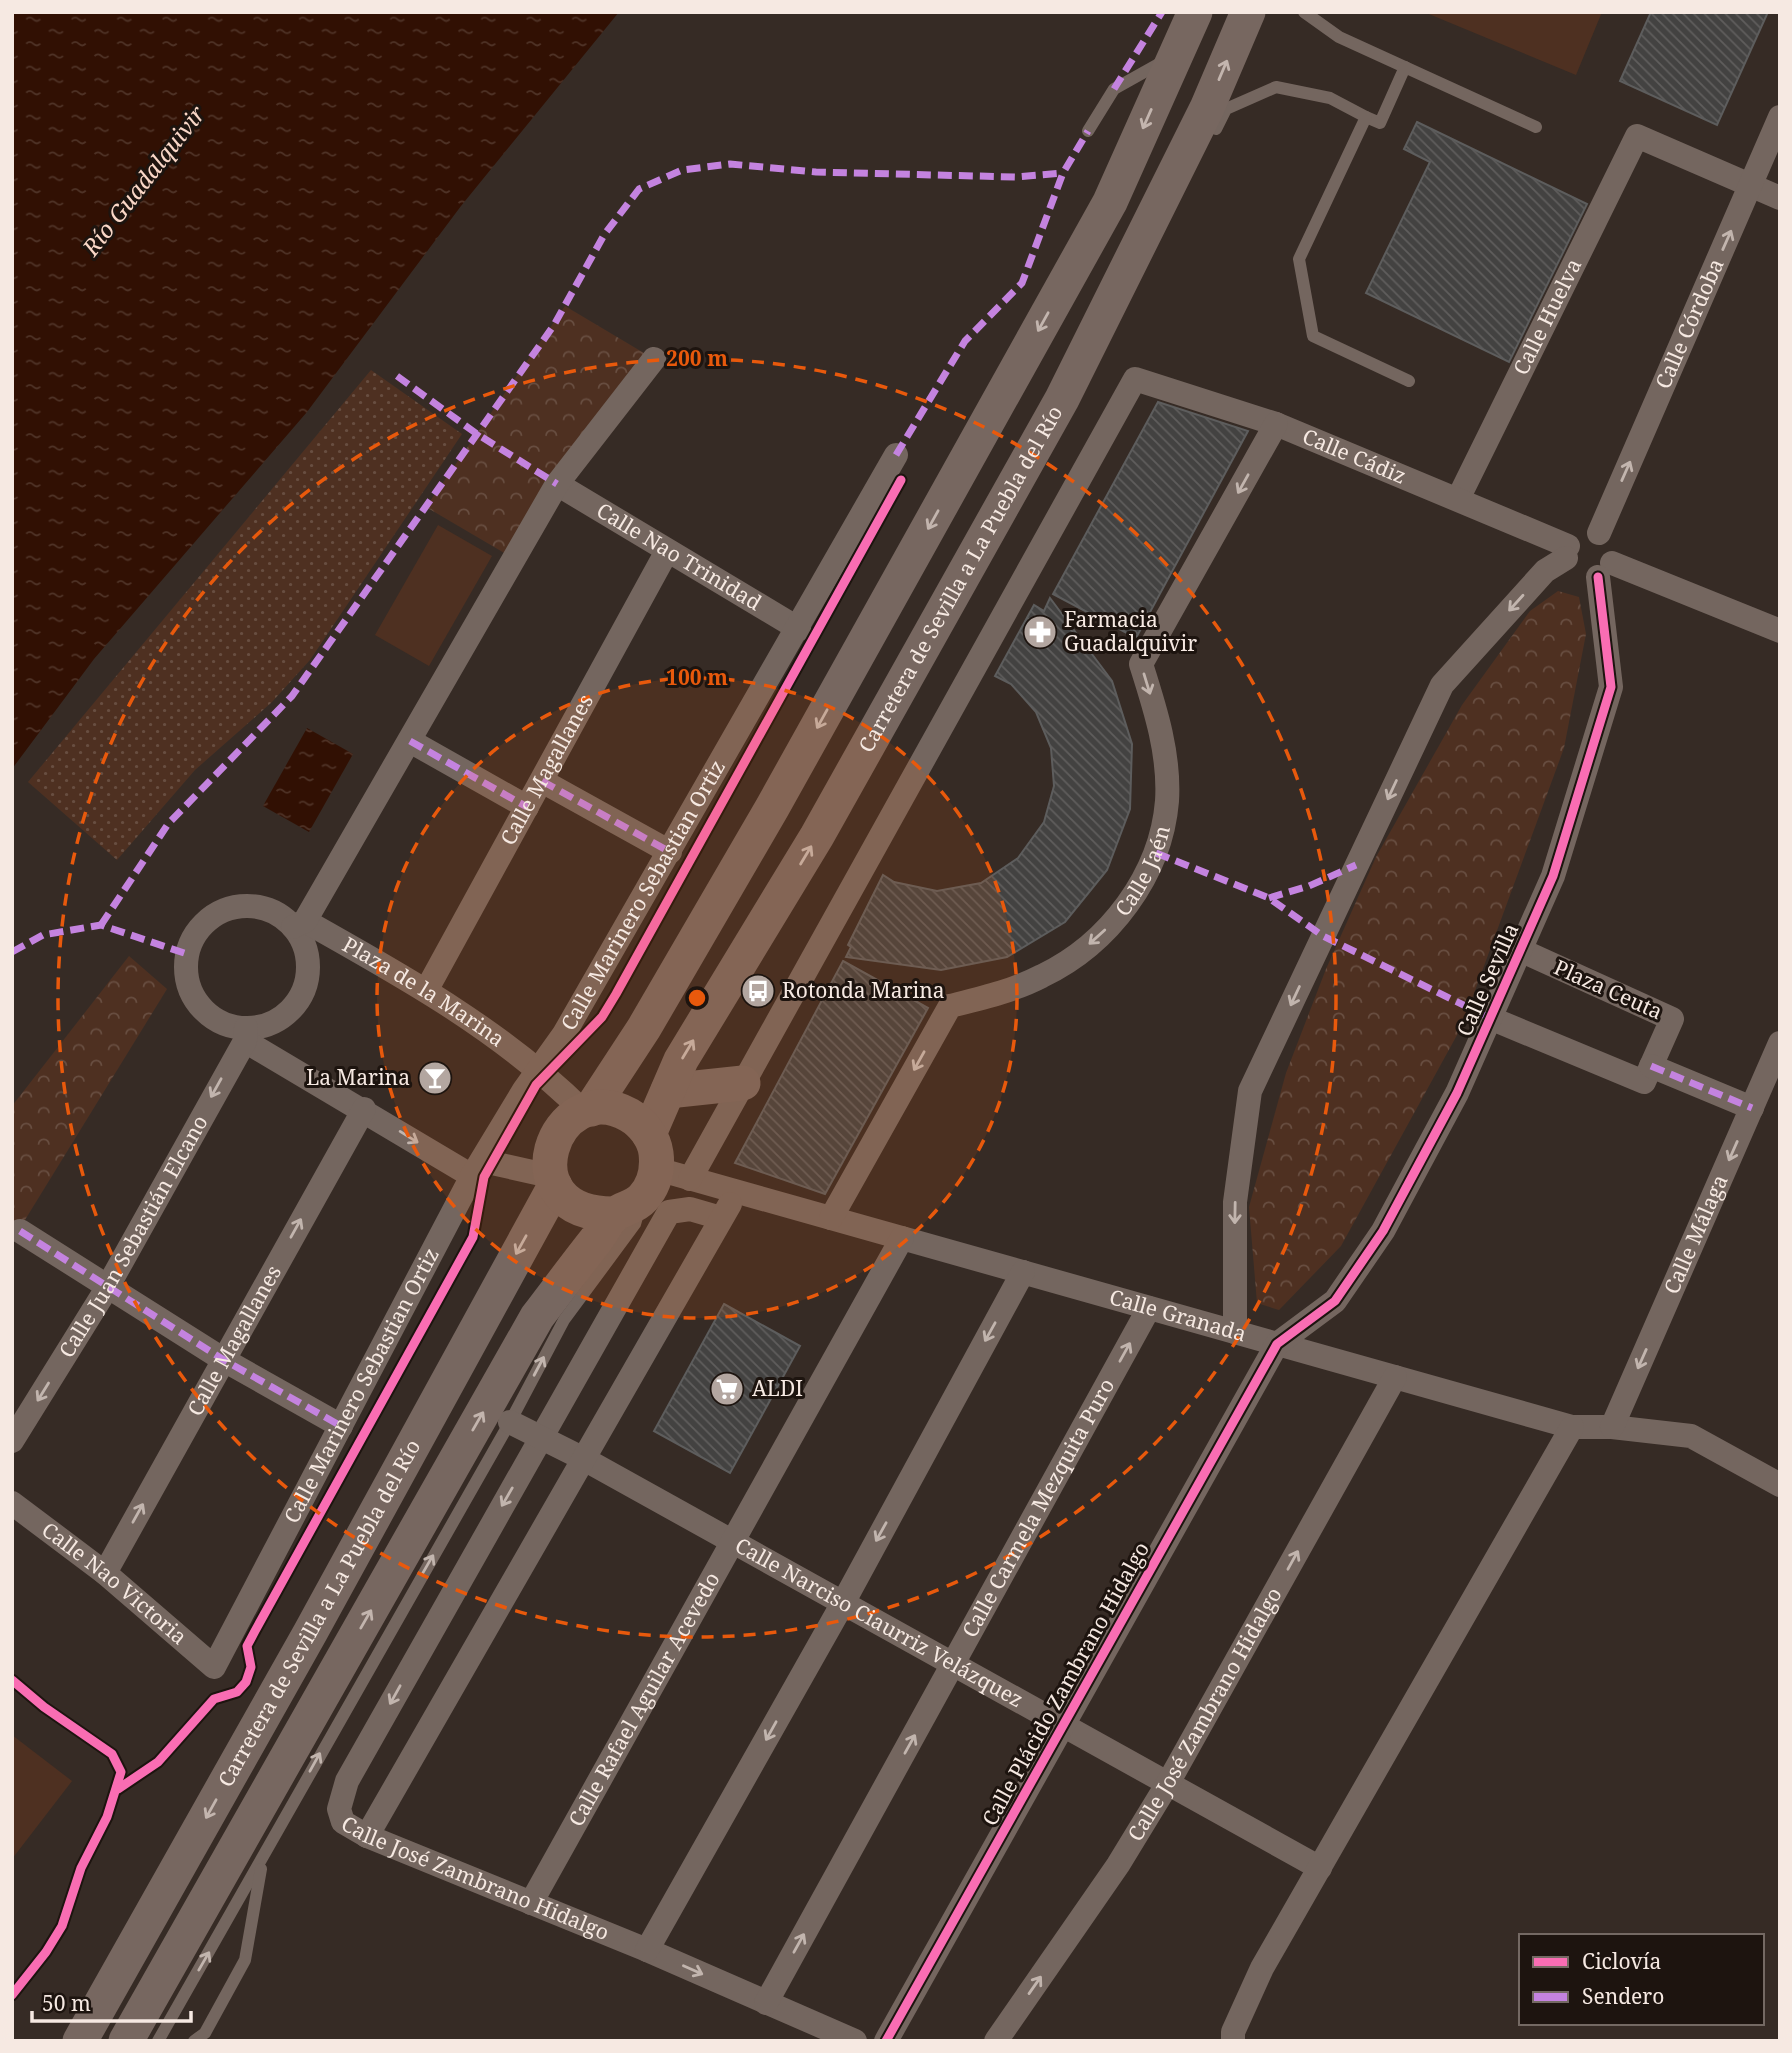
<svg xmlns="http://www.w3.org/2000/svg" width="1792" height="2053" font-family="'Noto Serif',serif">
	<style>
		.park { fill: url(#park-crowns) }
		.garden { fill: url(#garden-dots) }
		.pitch { fill: #4e3021 }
		.water { fill: url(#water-ripples) }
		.building { fill: url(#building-back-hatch); stroke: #5d5d5d; stroke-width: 2 }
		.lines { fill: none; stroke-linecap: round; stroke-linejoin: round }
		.lane { stroke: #74665f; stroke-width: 12 }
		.street { stroke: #74665f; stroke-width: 24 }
		.secondary { stroke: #776760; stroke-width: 35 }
		.quiet { stroke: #c483df; stroke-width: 7; stroke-dasharray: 14 7; stroke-linecap: butt }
		.cycleway-casing { stroke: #1d140f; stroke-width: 13 }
		.cycleway { stroke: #f96db3; stroke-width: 9 }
		.oneway { stroke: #c3b5ae }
		.oneway2 { stroke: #c2b5ae }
		.ring { fill: none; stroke: #e8590c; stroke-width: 3.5; stroke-dasharray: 12 9 }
		.labels { text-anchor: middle; stroke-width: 6; stroke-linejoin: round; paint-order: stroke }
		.street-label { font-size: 21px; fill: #f6e9e2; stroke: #1d140f }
		.poi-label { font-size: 21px; fill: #f6e9e2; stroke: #1d140f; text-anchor: start }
		.water-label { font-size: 23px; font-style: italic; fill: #f9d7c7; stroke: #1d140f }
		.centre { fill: #e8590c; stroke: #1d140f; stroke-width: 3.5 }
		.ring-label { font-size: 21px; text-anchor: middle; font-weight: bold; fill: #e8590c; stroke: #1d140f; stroke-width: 6; stroke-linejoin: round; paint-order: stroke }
	</style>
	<defs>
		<pattern id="park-crowns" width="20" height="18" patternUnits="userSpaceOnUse" patternTransform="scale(1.75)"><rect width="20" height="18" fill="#4e3021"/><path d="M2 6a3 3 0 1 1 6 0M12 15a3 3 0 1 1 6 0" fill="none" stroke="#684e41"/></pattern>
		<pattern id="garden-dots" width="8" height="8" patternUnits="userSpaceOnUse" patternTransform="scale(1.75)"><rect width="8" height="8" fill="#4e3021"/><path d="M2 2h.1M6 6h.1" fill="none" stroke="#684e41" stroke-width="1.8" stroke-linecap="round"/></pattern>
		<pattern id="water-ripples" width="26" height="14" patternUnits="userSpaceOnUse" patternTransform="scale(1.75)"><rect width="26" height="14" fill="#311003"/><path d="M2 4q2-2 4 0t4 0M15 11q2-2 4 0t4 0" fill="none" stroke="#4f3327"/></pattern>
		<pattern id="building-back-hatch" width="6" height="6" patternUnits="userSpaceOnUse" patternTransform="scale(1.75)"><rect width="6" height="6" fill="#434241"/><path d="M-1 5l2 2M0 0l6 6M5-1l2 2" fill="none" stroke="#5f5d5c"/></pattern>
	</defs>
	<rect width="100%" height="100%" fill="#362b25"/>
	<!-- park -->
	<g class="park">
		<polygon points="565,306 654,359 506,554 426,507"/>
		<polygon points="1558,591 1579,597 1586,634 1564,748 1462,1026 1341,1246 1279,1310 1257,1303 1249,1207 1286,1073 1326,969 1376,857 1462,705 1530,611"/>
		<polygon points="129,956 167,989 12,1241 12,1106"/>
	</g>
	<!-- garden -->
	<polygon class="garden" points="371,370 462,434 310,660 272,702 195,770 117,860 28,782"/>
	<!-- pitch -->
	<g class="pitch">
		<polygon points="1424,12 1602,12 1576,75"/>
		<polygon points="438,525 492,556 429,666 375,635"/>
		<polygon points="12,1735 72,1781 12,1859"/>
	</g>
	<!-- water -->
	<g class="water">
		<polygon points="12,12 619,12 461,206 307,412 94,659 12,769"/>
		<polygon points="307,728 353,754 309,832 263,806"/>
	</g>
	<!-- building -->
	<g class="building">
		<polygon points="1651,12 1768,12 1717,125 1620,81"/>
		<polygon points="1417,122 1587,204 1509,362 1366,293 1430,162 1404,149"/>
		<polygon points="1158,402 1248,431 1136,638 1053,594"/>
		<polygon points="1050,598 1112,681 1132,744 1130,809 1107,870 1065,922 1007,957 941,970 846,957 851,947 848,945 883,875 894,882 937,891 981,883 1018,858 1044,822 1054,786 1051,748 1036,712 1011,684 995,676 1034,605 1044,611"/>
		<polygon points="843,961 928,1008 825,1194 735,1163"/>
		<polygon points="724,1304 800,1346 730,1473 654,1431"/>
	</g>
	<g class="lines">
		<!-- lane -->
		<g class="lane">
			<polyline points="1304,12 1339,37 1536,127"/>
			<polyline points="1366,117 1380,123 1405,67"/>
			<polyline points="1216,129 1226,109 1276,87 1330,98 1366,117 1299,259 1313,336 1409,381"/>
			<polyline points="1088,131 1114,89 1164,61"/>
			<polyline points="158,2041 510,1422 564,1320 635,1224 639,1210"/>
			<polyline points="194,2041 205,2033 245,1960 261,1869"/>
		</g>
		<!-- street -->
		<g class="street">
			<path id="s1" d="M557 484 799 629"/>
			<path id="s2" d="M1458 499 1637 136 1780 198"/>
			<path id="s3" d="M1599 533 1780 117"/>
			<polyline points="1612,563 1780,631"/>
			<polyline points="410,741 527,807"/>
			<polyline points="542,781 670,852"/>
			<circle cx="247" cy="967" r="61"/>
			<path id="s4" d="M305 921C405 977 502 1031 584 1112"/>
			<polyline points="293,927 305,921 557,484 654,359"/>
			<path id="s5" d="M427 989 667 551"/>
			<polyline points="1490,1018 1644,1082 1672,1019 1520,950"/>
			<polyline points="245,1041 472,1176"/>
			<polyline points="1651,1066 1752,1108"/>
			<polyline points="483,1161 550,1176"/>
			<path id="s6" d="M657 1169 1572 1427H1612L1691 1436 1780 1485"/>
			<path id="s7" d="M690 1179 1135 379 1276 424 1568 546"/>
			<path id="s8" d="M721 1218 690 1209 669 1212 347 1781 339 1809 343 1822 367 1836 647 1950 855 2041"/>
			<path id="s9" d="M831 1218 950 1006C982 998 1013 991 1042 976 1109 944 1161 875 1167 801 1170 754 1155 708 1141 664L1276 424"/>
			<polyline points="20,1231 224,1360 341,1426"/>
			<polyline points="1235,1332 1235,1202 1250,1091 1442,685 1545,571 1566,558"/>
			<path id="s10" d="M510 1422 584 1459 1320 1868"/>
			<path id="s11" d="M1612 1427 1780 1043"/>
			<path id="s12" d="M12 1441 107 1288 245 1041 246 1028"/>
			<path id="s13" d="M12 1503 105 1573 214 1667 472 1176 524 1090 564 1034 896 455"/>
			<path id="s14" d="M105 1573 364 1109"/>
			<polyline points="367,1836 730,1204"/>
			<path id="s15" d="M531 1903 902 1238"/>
			<polyline points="647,1950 843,1603 1023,1272"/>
			<path id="s16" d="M766 2003 1149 1308"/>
			<polyline points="886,2041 1277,1344 1335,1301 1383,1231 1457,1093 1553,876 1611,687 1598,577"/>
			<path id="s17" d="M996 2041 1118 1865 1168 1783 1395 1377"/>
			<polyline points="1233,2041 1233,2032 1262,1968 1572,1427"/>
		</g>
		<!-- secondary -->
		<g class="secondary">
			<polyline points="668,1091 743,1083"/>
			<polyline points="591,1109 644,1028 772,808 1110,202 1195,12"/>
			<path id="s18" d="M649 1134 681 1060 817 836 1062 399 1207 108 1248 12"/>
			<path id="s19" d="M80 2041 310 1633 555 1186"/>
			<path d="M126 2041 537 1317C557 1291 576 1265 596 1240 602 1232 608 1220 615 1214 624 1208 635 1207 643 1198 654 1186 658 1170 656 1153 654 1138 643 1123 629 1115 554 1072 503 1216 615 1214"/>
		</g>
		<!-- quiet -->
		<g class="quiet">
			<polyline points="1114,89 1162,12"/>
			<polyline points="397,376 477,434 557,484"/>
			<polyline points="896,455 965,341 1022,283 1063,173 1088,131"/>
			<polyline points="410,741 527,807"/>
			<polyline points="542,781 670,852"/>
			<polyline points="1156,853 1269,898 1323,936 1490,1018"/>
			<polyline points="1269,898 1309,886 1356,865"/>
			<polyline points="101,925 168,824 292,696 554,325 604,235 639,189 682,170 730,164 816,172 1015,177 1063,173"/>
			<polyline points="12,952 43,935 101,925 187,954"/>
			<polyline points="1651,1066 1752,1108"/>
			<polyline points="20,1231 224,1360 341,1426"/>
		</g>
		<defs>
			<g id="cycleway">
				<polyline points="12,1680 44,1707 112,1754 121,1772 107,1817 81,1868 62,1926 46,1952 12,1995"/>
				<polyline points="118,1789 158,1762 214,1699 237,1692 246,1682 251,1667 247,1646 255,1631 473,1237 484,1177 536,1085 602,1017 616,994 901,480"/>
				<polyline points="886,2041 1277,1344 1335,1301 1383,1231 1457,1093 1553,876 1611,687 1598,577"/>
			</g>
		</defs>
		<!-- cycleway casing -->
		<use href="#cycleway" class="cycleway-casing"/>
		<!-- cycleway -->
		<use href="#cycleway" class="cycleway"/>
	</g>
	<!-- one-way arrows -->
	<defs><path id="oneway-shaft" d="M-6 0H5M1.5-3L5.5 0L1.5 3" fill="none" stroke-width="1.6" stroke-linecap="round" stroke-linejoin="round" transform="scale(1.75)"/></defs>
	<g class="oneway">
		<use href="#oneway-shaft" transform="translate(1223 70) rotate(-67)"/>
		<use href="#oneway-shaft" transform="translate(1147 119) rotate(114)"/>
		<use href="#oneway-shaft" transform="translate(1043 322) rotate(119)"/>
		<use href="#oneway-shaft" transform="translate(933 520) rotate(119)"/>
		<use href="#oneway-shaft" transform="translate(822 719) rotate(119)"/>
		<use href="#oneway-shaft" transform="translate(806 855) rotate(-59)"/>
		<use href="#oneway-shaft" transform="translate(688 1049) rotate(-59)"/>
		<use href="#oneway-shaft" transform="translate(521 1245) rotate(119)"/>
		<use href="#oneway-shaft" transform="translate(478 1421) rotate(-60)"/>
		<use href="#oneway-shaft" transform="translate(366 1619) rotate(-60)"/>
		<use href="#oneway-shaft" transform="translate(211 1809) rotate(119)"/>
	</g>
	<g class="oneway2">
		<use href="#oneway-shaft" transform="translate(1727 240) rotate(-66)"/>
		<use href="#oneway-shaft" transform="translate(1626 471) rotate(-66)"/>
		<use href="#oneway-shaft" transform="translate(1243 484) rotate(119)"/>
		<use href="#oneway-shaft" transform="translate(1516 603) rotate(132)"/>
		<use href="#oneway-shaft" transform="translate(1147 684) rotate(73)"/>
		<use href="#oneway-shaft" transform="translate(1392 790) rotate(115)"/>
		<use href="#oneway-shaft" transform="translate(1097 937) rotate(138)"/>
		<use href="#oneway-shaft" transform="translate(1295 996) rotate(115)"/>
		<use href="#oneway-shaft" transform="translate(919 1061) rotate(119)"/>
		<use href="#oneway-shaft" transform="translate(216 1088) rotate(119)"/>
		<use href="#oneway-shaft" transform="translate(409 1137) rotate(32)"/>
		<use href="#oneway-shaft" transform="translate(1733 1151) rotate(114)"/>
		<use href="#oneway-shaft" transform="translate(1235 1213) rotate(91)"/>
		<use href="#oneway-shaft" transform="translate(296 1228) rotate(-61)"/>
		<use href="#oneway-shaft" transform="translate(990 1332) rotate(119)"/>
		<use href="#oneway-shaft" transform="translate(1125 1352) rotate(-61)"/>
		<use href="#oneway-shaft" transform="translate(1642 1359) rotate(114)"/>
		<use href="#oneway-shaft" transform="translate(539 1366) rotate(-62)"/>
		<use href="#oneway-shaft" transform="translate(43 1392) rotate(122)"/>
		<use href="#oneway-shaft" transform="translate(507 1497) rotate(120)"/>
		<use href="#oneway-shaft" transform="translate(138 1513) rotate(-61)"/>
		<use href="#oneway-shaft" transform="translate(881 1532) rotate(119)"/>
		<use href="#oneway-shaft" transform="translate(1293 1560) rotate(-61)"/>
		<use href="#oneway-shaft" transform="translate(428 1564) rotate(-60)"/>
		<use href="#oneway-shaft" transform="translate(395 1695) rotate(119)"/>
		<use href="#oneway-shaft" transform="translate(771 1731) rotate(119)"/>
		<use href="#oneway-shaft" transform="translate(910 1744) rotate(-61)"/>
		<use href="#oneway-shaft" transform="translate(315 1762) rotate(-61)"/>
		<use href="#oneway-shaft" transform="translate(799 1943) rotate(-61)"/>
		<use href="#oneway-shaft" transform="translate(204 1961) rotate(-60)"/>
		<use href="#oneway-shaft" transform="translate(693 1970) rotate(24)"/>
		<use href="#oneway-shaft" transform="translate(1035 1985) rotate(-55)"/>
	</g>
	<!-- distance rings -->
	<circle cx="697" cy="998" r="320" fill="#e8590c" fill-opacity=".12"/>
	<g class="ring">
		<circle cx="697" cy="998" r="320"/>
		<circle cx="697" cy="998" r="639"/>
	</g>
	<!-- icons -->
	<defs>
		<symbol id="pharmacy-disc" viewBox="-11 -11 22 22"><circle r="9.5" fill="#b3a6a0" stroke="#1d140f"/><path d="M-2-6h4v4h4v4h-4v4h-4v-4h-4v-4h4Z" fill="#fff"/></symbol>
		<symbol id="bus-disc" viewBox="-11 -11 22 22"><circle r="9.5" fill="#b3a6a0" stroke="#1d140f"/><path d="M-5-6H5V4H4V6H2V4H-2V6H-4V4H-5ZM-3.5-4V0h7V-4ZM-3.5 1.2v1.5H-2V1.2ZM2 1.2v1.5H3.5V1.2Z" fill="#fff"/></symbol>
		<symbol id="bar-disc" viewBox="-11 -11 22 22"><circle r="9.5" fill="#b3a6a0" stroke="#1d140f"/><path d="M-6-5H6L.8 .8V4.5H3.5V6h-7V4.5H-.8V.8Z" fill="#fff"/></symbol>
		<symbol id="supermarket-disc" viewBox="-11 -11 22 22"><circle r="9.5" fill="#b3a6a0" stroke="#1d140f"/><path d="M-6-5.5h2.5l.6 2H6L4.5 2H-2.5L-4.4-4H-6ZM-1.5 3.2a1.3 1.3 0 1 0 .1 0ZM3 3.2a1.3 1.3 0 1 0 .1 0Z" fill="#fff"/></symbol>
	</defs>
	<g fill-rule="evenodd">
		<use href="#pharmacy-disc" x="1021" y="613" width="38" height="38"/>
		<use href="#bus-disc" x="739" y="972" width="38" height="38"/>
		<use href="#bar-disc" x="416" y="1059" width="38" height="38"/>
		<use href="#supermarket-disc" x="708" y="1370" width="38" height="38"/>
	</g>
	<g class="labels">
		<!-- street labels -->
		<g class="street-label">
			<text dy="7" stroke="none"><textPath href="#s2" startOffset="203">Calle Huelva</textPath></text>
			<text dy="7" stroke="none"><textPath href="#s3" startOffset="228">Calle Córdoba</textPath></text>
			<text dy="7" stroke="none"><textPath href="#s7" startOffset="1148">Calle Cádiz</textPath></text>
			<text dy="7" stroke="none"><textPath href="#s1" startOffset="142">Calle Nao Trinidad</textPath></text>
			<text dy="7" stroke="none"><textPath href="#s18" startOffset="637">Carretera de Sevilla a La Puebla del Río</textPath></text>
			<text dy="7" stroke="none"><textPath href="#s5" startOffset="250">Calle Magallanes</textPath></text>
			<text dy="7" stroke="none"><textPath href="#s9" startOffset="490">Calle Jaén</textPath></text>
			<text dy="7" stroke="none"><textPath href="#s13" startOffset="1144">Calle Marinero Sebastian Ortiz</textPath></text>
			<text transform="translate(1488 980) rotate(-66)" y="7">Calle Sevilla</text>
			<text transform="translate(1608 990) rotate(24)" y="7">Plaza Ceuta</text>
			<text dy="7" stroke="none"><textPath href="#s4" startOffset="138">Plaza de la Marina</textPath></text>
			<text dy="7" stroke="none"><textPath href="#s11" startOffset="210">Calle Málaga</textPath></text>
			<text dy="7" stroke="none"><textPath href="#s12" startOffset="238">Calle Juan Sebastián Elcano</textPath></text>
			<text dy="7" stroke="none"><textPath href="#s6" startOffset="541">Calle Granada</textPath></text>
			<text dy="7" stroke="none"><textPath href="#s14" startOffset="266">Calle Magallanes</textPath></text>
			<text dy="7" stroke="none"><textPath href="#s13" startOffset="578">Calle Marinero Sebastian Ortiz</textPath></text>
			<text dy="7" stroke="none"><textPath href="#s16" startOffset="565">Calle Carmela Mezquita Puro</textPath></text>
			<text dy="7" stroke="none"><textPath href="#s13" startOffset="130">Calle Nao Victoria</textPath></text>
			<text dy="7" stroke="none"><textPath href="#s19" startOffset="490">Carretera de Sevilla a La Puebla del Río</textPath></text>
			<text dy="7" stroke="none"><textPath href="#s10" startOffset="420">Calle Narciso Ciaurriz Velázquez</textPath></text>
			<text transform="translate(1066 1684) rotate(-61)" y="7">Calle Plácido Zambrano Hidalgo</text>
			<text dy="7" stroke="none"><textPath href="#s15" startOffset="233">Calle Rafael Aguilar Acevedo</textPath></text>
			<text dy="7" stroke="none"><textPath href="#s17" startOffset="388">Calle José Zambrano Hidalgo</textPath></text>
			<text dy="7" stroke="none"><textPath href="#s8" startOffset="894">Calle José Zambrano Hidalgo</textPath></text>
		</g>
		<!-- poi labels -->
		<g class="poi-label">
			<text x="1064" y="627">Farmacia<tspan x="1064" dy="24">Guadalquivir</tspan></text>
			<text x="782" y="998">Rotonda Marina</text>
			<text x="410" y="1085" text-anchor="end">La Marina</text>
			<text x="752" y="1396">ALDI</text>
		</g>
		<!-- water labels -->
		<g class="water-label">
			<text transform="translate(144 181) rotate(-52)" y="8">Río Guadalquivir</text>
		</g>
	</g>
	<circle cx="697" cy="998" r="10" class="centre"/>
	<g class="ring-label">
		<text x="697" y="366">200 m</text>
		<text x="697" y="685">100 m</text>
	</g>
	<!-- border -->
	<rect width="1792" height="2053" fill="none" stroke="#f6e9e2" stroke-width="28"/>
	<!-- legend -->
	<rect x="1519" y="1934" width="245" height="91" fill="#1d140f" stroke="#746963" stroke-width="2"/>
	<rect x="1533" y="1957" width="35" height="10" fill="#f96db3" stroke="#746963" stroke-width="2"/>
	<text x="1582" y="1969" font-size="21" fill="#f6e9e2">Ciclovía</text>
	<rect x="1533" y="1992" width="35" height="10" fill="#c483df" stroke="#746963" stroke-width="2"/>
	<text x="1582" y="2004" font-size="21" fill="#f6e9e2">Sendero</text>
	<!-- scale -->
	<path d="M32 2011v10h159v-10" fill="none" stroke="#f6e9e2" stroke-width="3.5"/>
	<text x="42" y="2011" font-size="21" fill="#f6e9e2" stroke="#1d140f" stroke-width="5" paint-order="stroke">50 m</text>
</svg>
